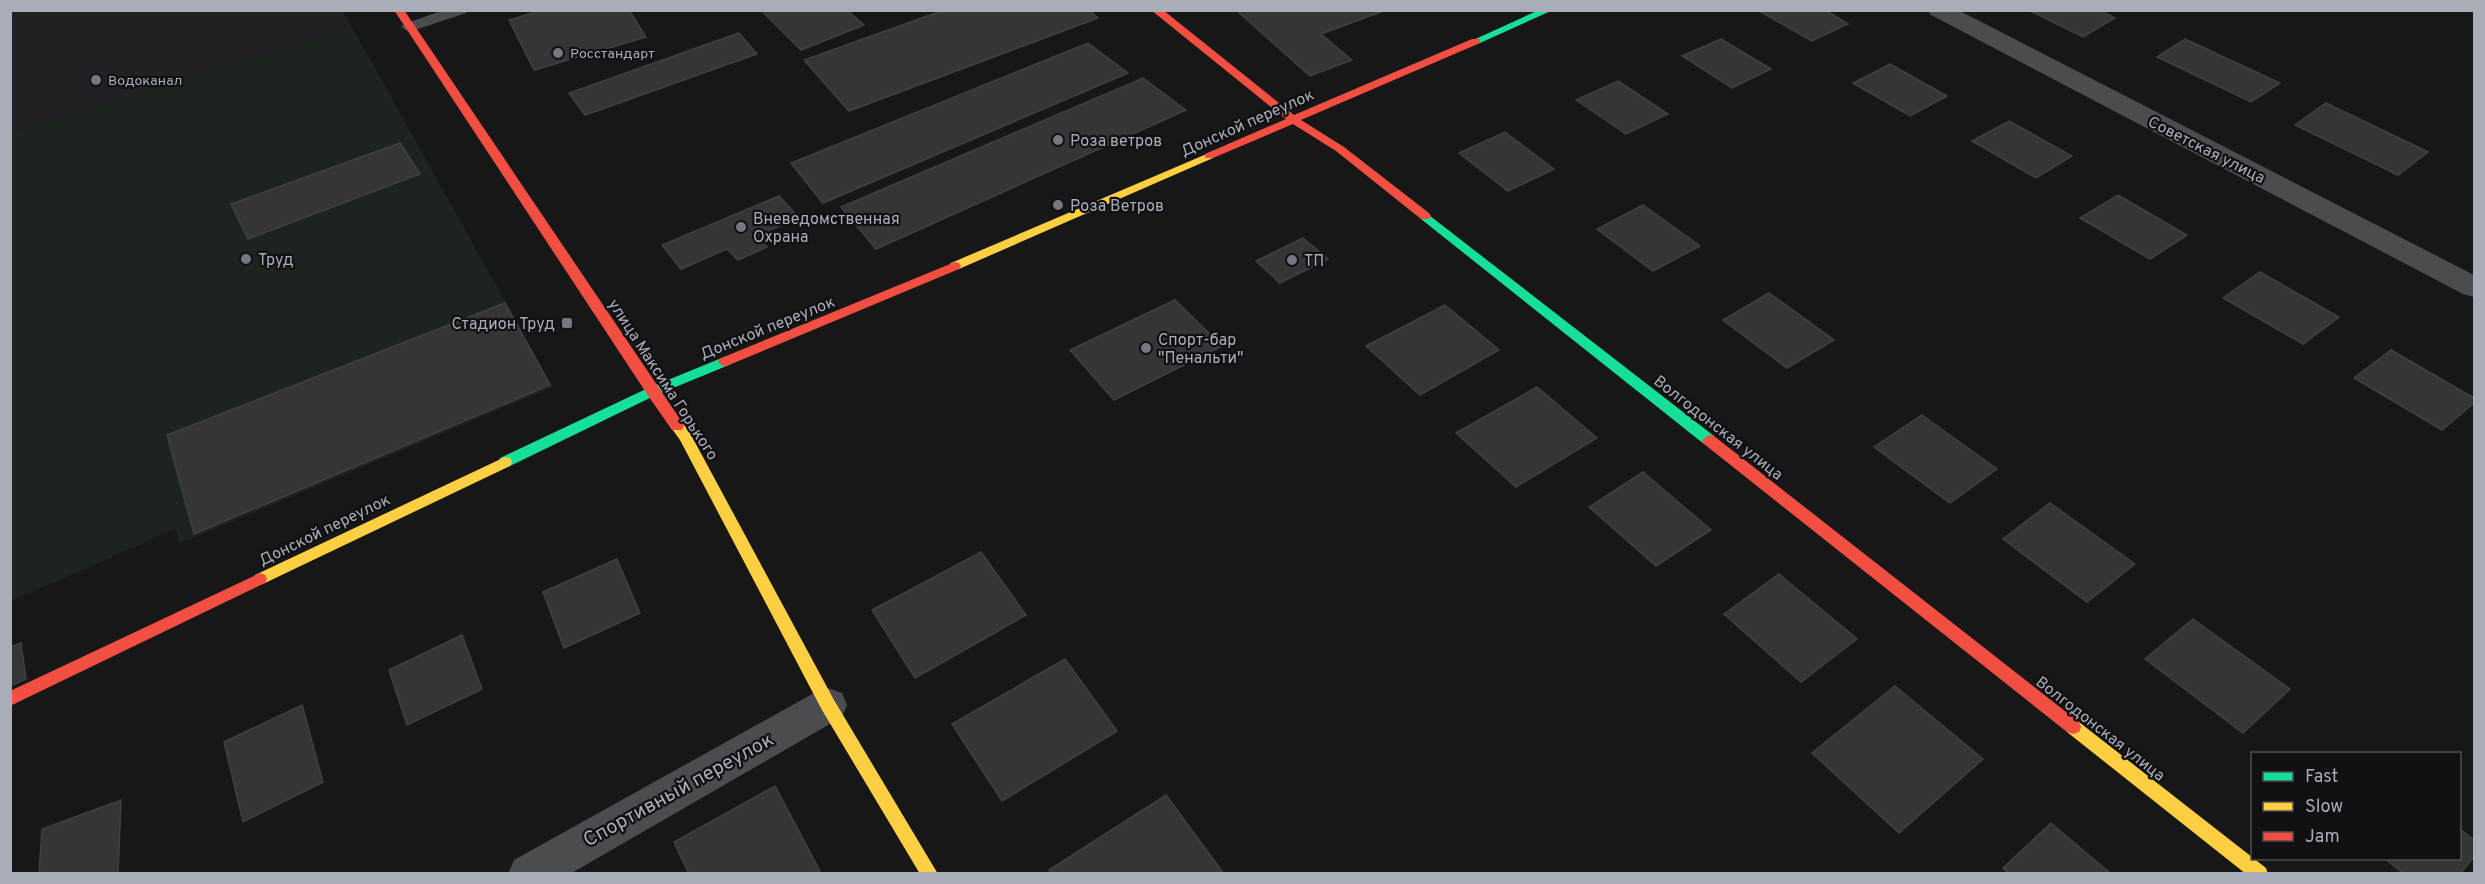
<svg xmlns="http://www.w3.org/2000/svg" width="2485" height="884" font-family="Overpass,sans-serif">
	<style>
		.built { fill: #212123 }
		.green { fill: #1d241e }
		.building { fill: #353536; stroke: #3f4043; stroke-width: 1.5 }
		.lines { fill: none; stroke-linecap: round; stroke-linejoin: round }
		.lane { fill: #4b4c50; fill-rule: evenodd }
		.street { fill: #4b4c50; fill-rule: evenodd }
		.fast { fill: #16e098; fill-rule: evenodd }
		.slow { fill: #ffcf43; fill-rule: evenodd }
		.jam { fill: #f24e42; fill-rule: evenodd }
		.poi-dot { fill: #757880; stroke: #111113; stroke-width: 2 }
		.labels { text-anchor: middle; stroke-width: 4.5; stroke-linejoin: round; paint-order: stroke }
		.far-poi-label { font-size: 14px; fill: #a8adb8; stroke: #111113; text-anchor: start }
		.street-label { font-size: 16px; fill: #a8adb8; stroke: #111113 }
		.poi-label { font-size: 16px; fill: #a8adb8; stroke: #111113; text-anchor: start }
		.near-street-label { font-size: 20px; fill: #a8adb8; stroke: #111113 }
	</style>
	<rect width="100%" height="100%" fill="#171717"/>
	<!-- built -->
	<polygon class="built" points="11,10 342,11 352,27 11,132"/>
	<!-- green -->
	<polygon class="green" points="352,27 553,387 179,544 176,529 11,601 11,132"/>
	<!-- building -->
	<g class="building">
		<polygon points="543,10 629,10 646,37 534,70 509,20"/>
		<polygon points="761,10 847,10 864,25 801,50"/>
		<polygon points="944,10 1089,10 1098,18 849,111 804,60"/>
		<polygon points="1236,10 1386,10 1321,34 1352,60 1310,76"/>
		<polygon points="1763,10 1825,10 1848,24 1812,41 1761,12"/>
		<polygon points="2028,10 2100,10 2115,18 2083,37"/>
		<polygon points="739,33 757,54 585,115 569,93"/>
		<polygon points="1721,39 1771,69 1732,88 1682,56"/>
		<polygon points="2185,39 2280,83 2251,102 2157,57"/>
		<polygon points="1088,43 1128,73 823,203 791,163"/>
		<polygon points="1890,64 1947,96 1910,116 1853,83"/>
		<polygon points="1143,78 1186,110 876,249 841,207"/>
		<polygon points="1618,81 1668,114 1626,134 1576,100"/>
		<polygon points="2326,103 2428,152 2398,175 2295,125"/>
		<polygon points="2009,121 2072,156 2036,178 1972,141"/>
		<polygon points="1505,132 1554,169 1508,191 1459,153"/>
		<polygon points="400,143 420,174 248,239 231,204"/>
		<polygon points="2118,195 2187,235 2150,259 2080,218"/>
		<polygon points="779,196 799,218 756,236 767,247 738,260 727,249 681,269 662,245"/>
		<polygon points="1643,205 1700,246 1653,271 1597,229"/>
		<polygon points="1303,238 1328,259 1280,283 1256,261"/>
		<polygon points="2260,272 2339,317 2303,344 2223,298"/>
		<polygon points="1769,293 1834,340 1787,368 1723,320"/>
		<polygon points="1175,300 1222,346 1114,400 1070,350"/>
		<polygon points="505,303 550,385 194,534 167,435"/>
		<polygon points="1445,305 1499,350 1420,395 1366,346"/>
		<polygon points="2391,350 2474,398 2474,403 2442,430 2354,378"/>
		<polygon points="1537,387 1597,438 1516,487 1456,433"/>
		<polygon points="1922,415 1997,469 1950,503 1874,447"/>
		<polygon points="1643,472 1711,530 1656,566 1589,507"/>
		<polygon points="2050,503 2135,564 2087,602 2003,539"/>
		<polygon points="981,552 1026,615 915,678 872,610"/>
		<polygon points="617,559 640,613 564,648 543,592"/>
		<polygon points="1779,574 1857,639 1801,682 1724,614"/>
		<polygon points="2193,619 2290,689 2243,733 2145,659"/>
		<polygon points="462,635 482,689 407,725 389,670"/>
		<polygon points="21,643 26,679 10,686 10,647"/>
		<polygon points="1065,659 1117,731 1002,801 952,724"/>
		<polygon points="1895,686 1983,759 1899,833 1812,753"/>
		<polygon points="302,705 323,782 243,822 224,742"/>
		<polygon points="775,786 820,871 816,874 689,874 674,842"/>
		<polygon points="1166,795 1224,874 1051,874 1049,870"/>
		<polygon points="121,800 118,874 39,874 42,829"/>
		<polygon points="2051,823 2111,874 2009,874 2003,868"/>
		<polygon points="2460,829 2474,840 2474,857 2460,874 2404,874 2384,858 2460,858"/>
	</g>
	<g class="lines">
		<!-- lane -->
		<polygon class="lane" points="444,10 468,10 466,13 409,32 401,27 404,24"/>
		<!-- street -->
		<g class="street">
			<polygon points="1927,10 1958,10 2474,275 2474,297 2463,294 1931,15"/>
			<polygon points="828,688 842,693 847,705 842,717 570,874 508,874 514,860 814,693"/>
		</g>
		<!-- fast -->
		<g class="fast">
			<polygon points="1539,10 1553,10 1480,43 1476,44 1471,41"/>
			<polygon points="1425,212 1714,436 1716,440 1714,444 1704,444 1421,219 1419,216 1421,213"/>
			<polygon points="724,357 729,359 730,362 729,365 656,395 510,466 500,466 498,462 500,458 646,389"/>
		</g>
		<!-- slow -->
		<g class="slow">
			<polygon points="1209,153 1213,154 1213,158 959,269 951,269 949,266 951,263"/>
			<polygon points="677,421 682,422 690,433 834,700 938,874 920,874 822,710 680,440 670,426"/>
			<polygon points="505,457 510,458 512,462 510,466 265,583 260,585 255,583 253,579 255,575"/>
			<polygon points="2073,720 2079,722 2266,868 2268,874 2246,874 2067,732 2065,727 2067,722"/>
		</g>
		<!-- jam -->
		<g class="jam">
			<polygon points="394,10 404,10 682,422 684,426 682,430 672,430 649,397"/>
			<polygon points="1151,10 1163,10 1294,115 1472,39 1480,39 1480,43 1301,120 1344,147 1429,213 1431,216 1429,219 1421,219 1336,151 1293,124 1213,158 1205,158 1205,154 1286,119"/>
			<polygon points="955,262 959,263 961,266 959,269 729,365 724,367 718,362 719,359"/>
			<polygon points="1709,435 1714,436 2079,722 2081,727 2079,732 2073,734 2067,732 1704,444 1702,440"/>
			<polygon points="260,573 265,575 267,579 265,583 10,706 10,691"/>
		</g>
	</g>
	<!-- markers -->
	<g class="poi-dot">
		<circle cx="558" cy="53" r="6"/>
		<circle cx="96" cy="80" r="6"/>
		<circle cx="1058" cy="140" r="6"/>
		<circle cx="1058" cy="205" r="6"/>
		<circle cx="741" cy="227" r="6"/>
		<circle cx="246" cy="259" r="6"/>
		<circle cx="1292" cy="260" r="6"/>
		<rect x="561" y="317" width="12" height="12" rx="3"/>
		<circle cx="1146" cy="348" r="6"/>
	</g>
	<g class="labels">
		<!-- far-poi labels -->
		<g class="far-poi-label">
			<text x="570" y="58">Росстандарт</text>
			<text x="108" y="85">Водоканал</text>
		</g>
		<!-- street labels -->
		<g class="street-label">
			<text transform="translate(1247 122) rotate(-24)" y="6">Донской переулок</text>
			<text transform="translate(2207 149) rotate(27)" y="6">Советская улица</text>
			<text transform="translate(767 327) rotate(-22)" y="6">Донской переулок</text>
			<text transform="translate(664 379) rotate(57)" y="6">улица Максима Горького</text>
			<text transform="translate(1719 427) rotate(38)" y="6">Волгодонская улица</text>
			<text transform="translate(324 529) rotate(-26)" y="6">Донской переулок</text>
			<text transform="translate(2101 728) rotate(38)" y="6">Волгодонская улица</text>
		</g>
		<!-- poi labels -->
		<g class="poi-label">
			<text x="1070" y="146">Роза ветров</text>
			<text x="1070" y="211">Роза Ветров</text>
			<text x="753" y="224">Вневедомственная<tspan x="753" dy="18">Охрана</tspan></text>
			<text x="258" y="265">Труд</text>
			<text x="1304" y="266">ТП</text>
			<text x="555" y="329" text-anchor="end">Стадион Труд</text>
			<text x="1158" y="345">Спорт-бар<tspan x="1158" dy="18">"Пенальти"</tspan></text>
		</g>
		<!-- near-street labels -->
		<g class="near-street-label">
			<text transform="translate(678 789) rotate(-29)" y="7">Спортивный переулок</text>
		</g>
	</g>
	<!-- border -->
	<rect width="2485" height="884" fill="none" stroke="#a8adb8" stroke-width="24"/>
	<!-- legend -->
	<rect x="2251" y="752" width="210" height="108" fill="#111113" stroke="#4d4f55" stroke-width="1.5"/>
	<rect x="2263" y="772" width="30" height="9" fill="#16e098" stroke="#4d4f55" stroke-width="1.5"/>
	<text x="2305" y="782" font-size="18" fill="#a8adb8">Fast</text>
	<rect x="2263" y="802" width="30" height="9" fill="#ffcf43" stroke="#4d4f55" stroke-width="1.5"/>
	<text x="2305" y="812" font-size="18" fill="#a8adb8">Slow</text>
	<rect x="2263" y="832" width="30" height="9" fill="#f24e42" stroke="#4d4f55" stroke-width="1.5"/>
	<text x="2305" y="842" font-size="18" fill="#a8adb8">Jam</text>
</svg>
